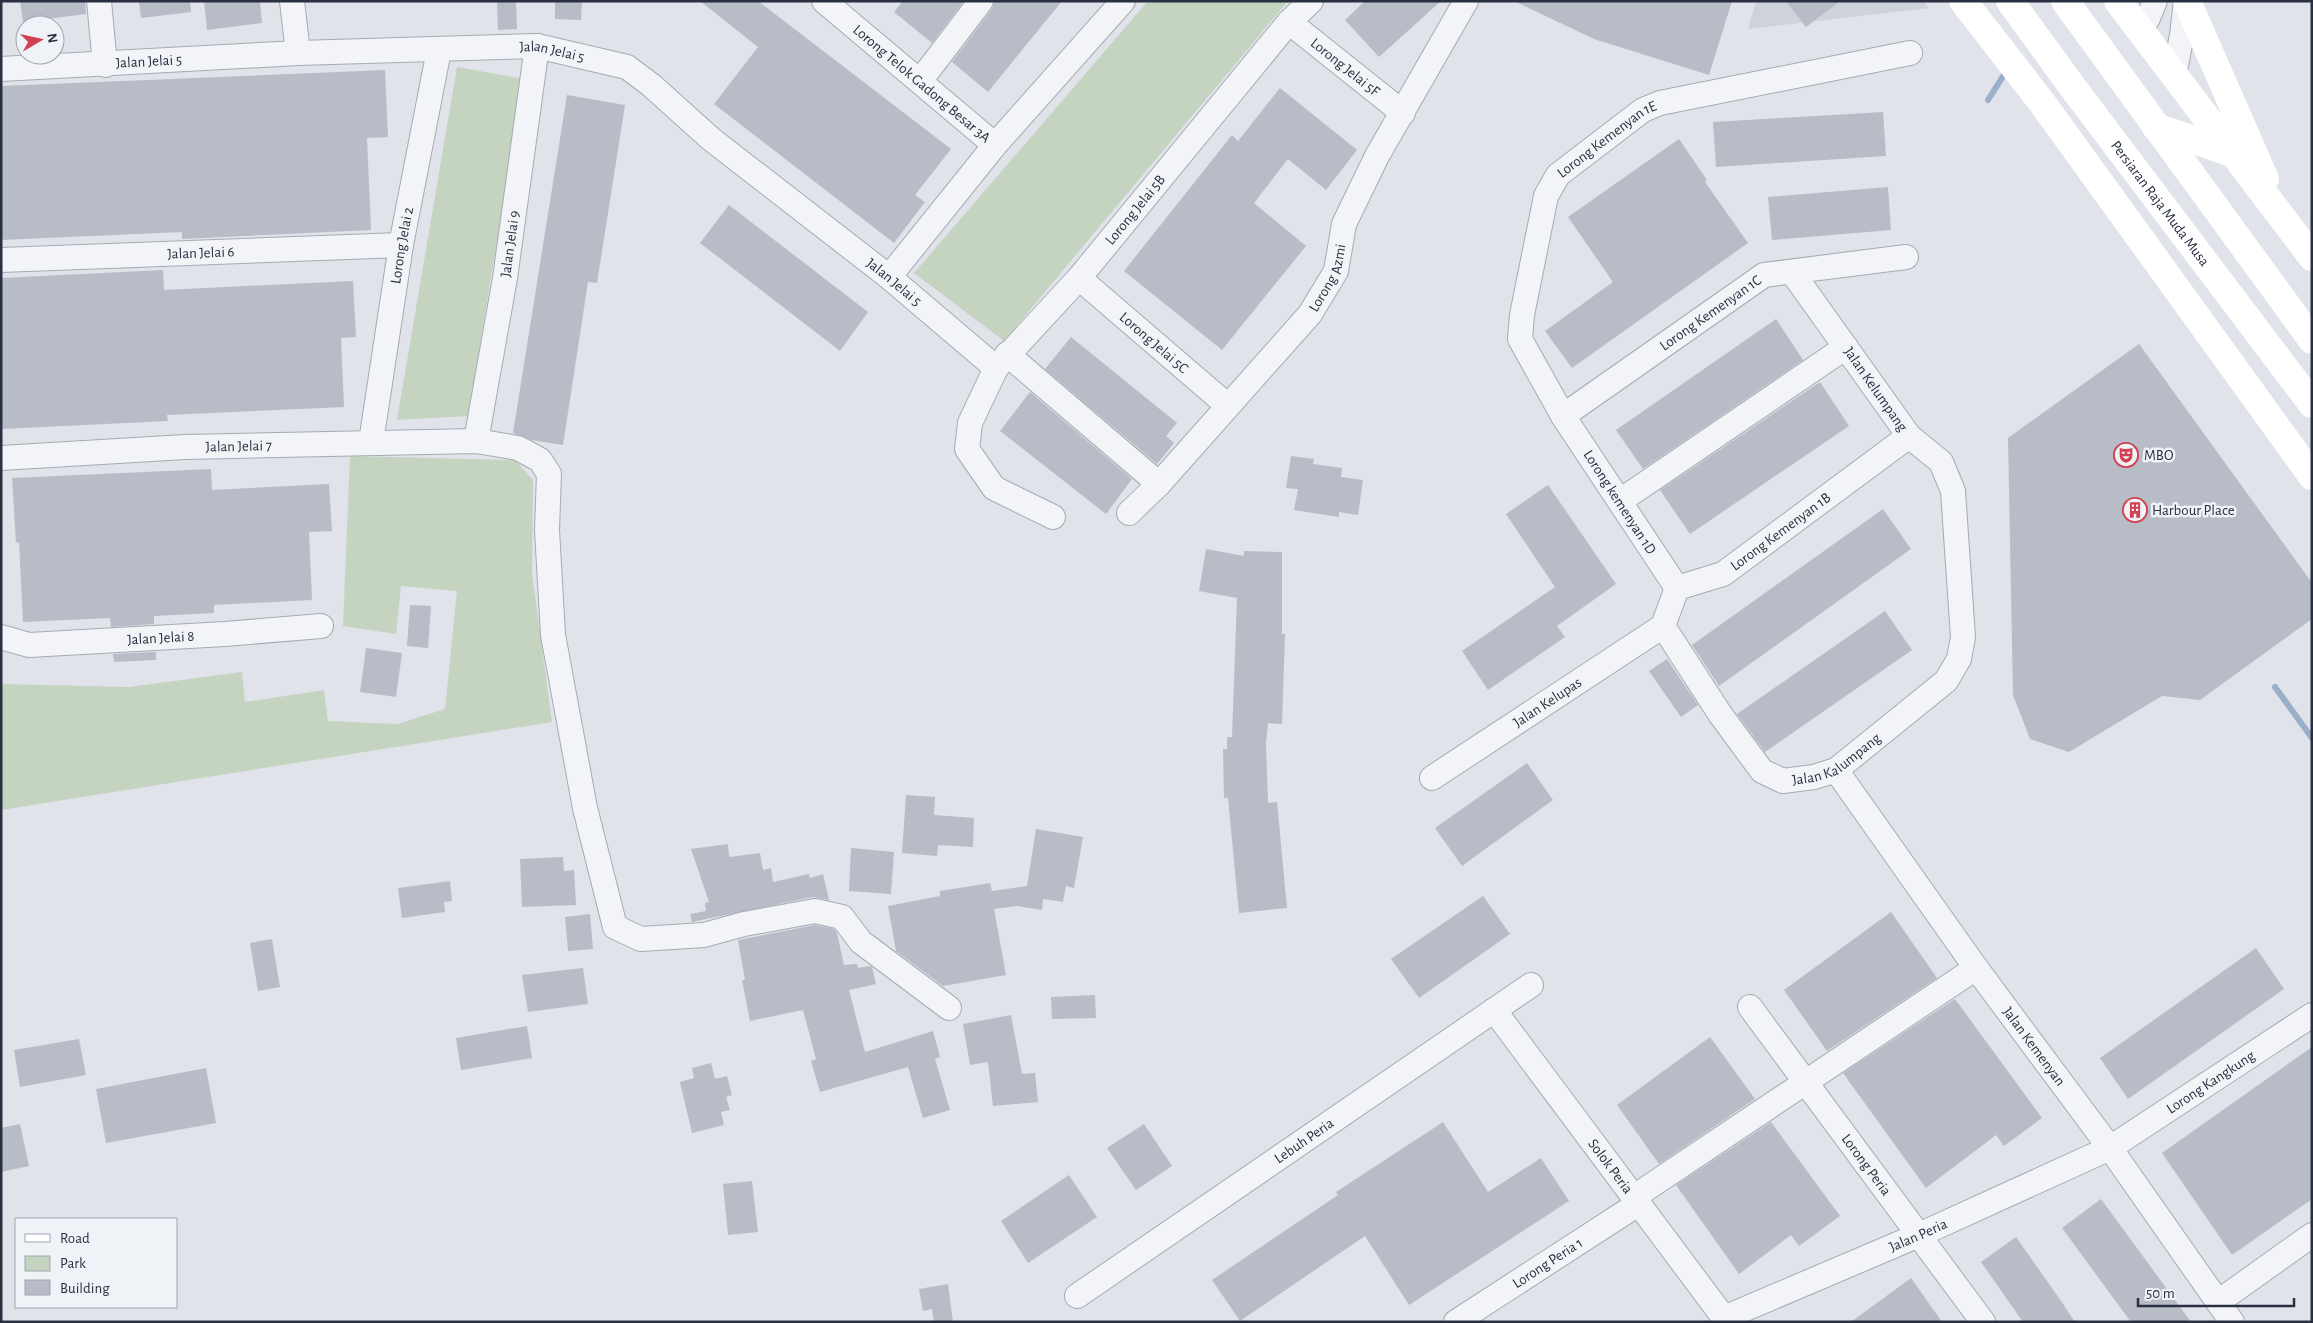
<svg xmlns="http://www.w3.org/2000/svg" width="2313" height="1323" font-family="'Alegreya Sans',sans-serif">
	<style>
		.built { fill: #ced2db }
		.green { fill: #c5d3c1 }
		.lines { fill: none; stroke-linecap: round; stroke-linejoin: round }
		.stream { stroke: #9aafca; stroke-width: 6 }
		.building { fill: #b7bcc6 }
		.street-casing { stroke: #a5aab3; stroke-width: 26 }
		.street { stroke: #f3f4f7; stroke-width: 24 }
		.secondary { stroke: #fff; stroke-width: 28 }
		.labels { text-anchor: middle; stroke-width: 5; stroke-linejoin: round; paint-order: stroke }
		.street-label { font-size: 15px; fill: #283041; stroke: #eff2f7 }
		.poi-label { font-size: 15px; fill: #283041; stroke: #eff2f7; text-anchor: start }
	</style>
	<rect width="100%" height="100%" fill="#e0e3e9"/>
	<!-- built -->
	<polygon class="built" points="1756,1 1923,1 1929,8 1748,29"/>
	<!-- green -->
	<g class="green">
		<polygon points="1148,1 1288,1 1004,341 914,273"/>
		<polygon points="457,67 524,79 468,416 397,420"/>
		<polygon points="350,456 515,460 533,480 532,573 552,722 1,810 1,684 129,687 242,672 245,702 324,690 328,721 397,724 445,709 457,591 401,586 396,634 343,626"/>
	</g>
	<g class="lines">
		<!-- stream -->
		<g class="stream">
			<polyline points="1988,100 2007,70"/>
			<polyline points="2275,687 2312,738"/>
		</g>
	</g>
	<!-- building -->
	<g class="building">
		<polygon points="20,1 85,1 86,14 23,22"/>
		<polygon points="139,1 190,1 191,12 141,18"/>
		<polygon points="204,1 260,1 262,23 207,30"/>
		<polygon points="497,1 516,1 517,29 498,30"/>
		<polygon points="555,1 582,1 581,20 555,19"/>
		<polygon points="700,1 758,1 951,149 915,195 925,202 894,243 714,104 758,47"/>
		<polygon points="903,1 964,1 932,43 894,12"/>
		<polygon points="994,1 1062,1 988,92 952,62 992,9"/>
		<polygon points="1365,1 1441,1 1379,57 1345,20"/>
		<polygon points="1514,1 1732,1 1709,75 1594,39"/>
		<polygon points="1786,1 1840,1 1806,27"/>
		<polygon points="385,70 388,137 367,138 371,230 182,239 182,232 1,240 1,86"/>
		<polygon points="1280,88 1357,150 1326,190 1288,159 1254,203 1306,246 1222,350 1124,271 1232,135 1238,141"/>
		<polygon points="567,95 625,105 597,283 588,282 563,445 531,440 513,433"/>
		<polygon points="1883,112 1886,156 1716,167 1713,122"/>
		<polygon points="1679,139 1707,180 1705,182 1748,243 1572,368 1545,331 1613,282 1568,217"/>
		<polygon points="1888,187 1891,230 1772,240 1768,197"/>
		<polygon points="729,205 868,312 840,351 700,243"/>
		<polygon points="163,270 164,290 353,281 356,337 341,338 344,407 167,415 168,421 1,429 1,278"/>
		<polygon points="1776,319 1803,360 1643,469 1616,430"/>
		<polygon points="1071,337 1177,423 1166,436 1174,443 1157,464 1045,369"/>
		<polygon points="2139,344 2312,583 2312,619 2200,700 2162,696 2069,752 2030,739 2013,695 2008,438"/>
		<polygon points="1820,382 1849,426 1690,534 1660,490"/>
		<polygon points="1030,392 1132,479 1106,514 1000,431"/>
		<polygon points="1291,456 1314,459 1313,464 1342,468 1341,477 1363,480 1358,515 1339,512 1339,517 1294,510 1298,489 1286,488"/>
		<polygon points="211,469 212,490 329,484 332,531 309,532 312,600 214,605 214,613 154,616 154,624 111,627 110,618 23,622 19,542 16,543 12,478"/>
		<polygon points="1548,485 1616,584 1557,626 1565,637 1488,690 1462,651 1555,587 1506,514"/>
		<polygon points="1883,509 1911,549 1719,686 1692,645"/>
		<polygon points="1206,549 1244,556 1244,551 1282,552 1282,634 1285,634 1282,724 1268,723 1266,743 1268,803 1277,802 1287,908 1239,913 1228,798 1224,798 1223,749 1227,749 1227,737 1232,737 1237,598 1199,591"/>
		<polygon points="410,605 431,606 428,648 407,646"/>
		<polygon points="1885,611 1912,650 1765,752 1737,714"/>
		<polygon points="366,648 402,653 396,697 360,692"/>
		<polygon points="156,652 156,660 114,662 113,654"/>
		<polygon points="1667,659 1698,705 1681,717 1649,671"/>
		<polygon points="1527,763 1553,800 1462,866 1435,828"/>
		<polygon points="906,795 935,797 934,815 974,818 973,847 938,845 937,856 902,853"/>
		<polygon points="1036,829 1083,837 1074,888 1066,886 1063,902 1043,899 1042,910 1017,906 994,909 1006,975 943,986 896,951 888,906 940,896 940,891 990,883 992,891 1027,886"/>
		<polygon points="728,844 729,857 760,853 763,870 771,868 773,882 809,874 810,878 823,874 829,900 813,897 692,922 690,914 706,911 705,903 709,902 691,849"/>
		<polygon points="851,848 894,852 891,894 849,891"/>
		<polygon points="563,857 564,871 574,870 576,905 522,907 520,859"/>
		<polygon points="450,881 452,901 444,902 445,912 402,918 398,888"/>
		<polygon points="1483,896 1510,934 1419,998 1391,959"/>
		<polygon points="1891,912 1937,978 1827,1051 1784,990"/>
		<polygon points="590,914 593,949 568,951 565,917"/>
		<polygon points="815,925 834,929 837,933 844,965 857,964 858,968 870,966 872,967 876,984 849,990 865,1052 933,1031 940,1057 935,1059 950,1110 923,1118 908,1067 820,1092 811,1061 816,1059 803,1010 750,1021 742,980 745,980 738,940"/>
		<polygon points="272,939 280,987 258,991 250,943"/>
		<polygon points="2256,948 2284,989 2128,1099 2100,1058"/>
		<polygon points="583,968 588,1004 528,1012 522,975"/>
		<polygon points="1095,995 1096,1018 1052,1019 1051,997"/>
		<polygon points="1955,999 2042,1118 2004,1146 1996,1135 1926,1188 1843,1073"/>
		<polygon points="1011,1015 1022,1074 1035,1073 1038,1102 993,1106 988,1062 970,1065 963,1024"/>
		<polygon points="527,1026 532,1058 461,1070 456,1038"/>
		<polygon points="1710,1037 1755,1099 1659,1164 1617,1105"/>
		<polygon points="79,1039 86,1075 20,1087 14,1050"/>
		<polygon points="2312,1047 2312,1199 2232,1255 2162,1153"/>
		<polygon points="711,1063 715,1079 727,1076 732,1095 726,1097 730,1110 721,1112 724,1125 692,1133 680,1082 694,1078 692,1068"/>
		<polygon points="206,1068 216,1123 106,1143 96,1089"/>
		<polygon points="1443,1122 1488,1192 1541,1158 1569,1201 1409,1305 1365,1236 1240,1321 1212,1280 1338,1195 1336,1192"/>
		<polygon points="1771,1122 1840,1216 1799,1246 1791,1235 1739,1274 1676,1185"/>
		<polygon points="20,1124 29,1166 1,1172 1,1128"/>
		<polygon points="1144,1124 1172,1166 1136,1190 1107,1148"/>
		<polygon points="1069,1175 1097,1217 1028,1263 1001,1221"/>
		<polygon points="752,1181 758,1232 728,1235 723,1184"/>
		<polygon points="2101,1199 2175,1300 2191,1322 2131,1322 2062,1228"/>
		<polygon points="2016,1237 2061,1301 2075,1322 2023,1322 1981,1262"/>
		<polygon points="1911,1278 1942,1322 1851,1322"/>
		<polygon points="948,1284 953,1322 934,1322 932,1309 923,1311 919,1289"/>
	</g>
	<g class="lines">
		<defs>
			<g id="street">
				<polyline points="99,1 105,65"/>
				<polyline points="292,1 298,53"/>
				<path id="s1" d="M824 1 995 145"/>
				<path id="s2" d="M1289 22 1403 113"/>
				<polyline points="2140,30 2148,18 2155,1"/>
				<path id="s3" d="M1 69 298 53 537 46 627 67 651 85 711 139 889 277 996 368"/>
				<polyline points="2174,75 2182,35 2186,1"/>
				<polyline points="920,81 981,1"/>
				<path id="s4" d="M1 260 401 245"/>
				<polyline points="889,277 995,145 1123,1"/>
				<path id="s5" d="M1079 278 1228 406"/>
				<polyline points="1007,354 1159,484"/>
				<path id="s6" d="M1563 416 1764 275 1906 257"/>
				<path id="s7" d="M476 441 505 278 537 46"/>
				<path id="s8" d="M371 442 401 245 439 50"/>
				<path id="s9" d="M1 458 185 447 476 441 518 448 540 460 549 474 547 530 553 635 585 808 615 927 641 939 704 935 744 924 815 911 842 917 861 942 949 1008"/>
				<polyline points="1620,501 1846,347"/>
				<path id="s10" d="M1129 513 1159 484 1310 314 1336 271 1344 224 1377 156 1466 1"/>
				<path id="s11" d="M1053 517 994 488 967 449 970 423 996 368 1079 278 1289 22 1311 1"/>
				<path id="s12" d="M1677 588 1563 416 1520 339 1522 315 1546 196 1558 175 1643 110 1660 103 1910 53"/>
				<path id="s13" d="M1663 626 1720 714 1762 771 1783 781 1814 777 1836 770 1946 681 1959 659 1963 637 1953 491 1941 462 1909 436 1792 272"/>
				<path id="s14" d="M1663 626 1677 588 1723 574 1909 436"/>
				<path id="s15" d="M1 637 29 645 225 634 321 626"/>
				<path id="s16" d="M1836 770 1976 968 2110 1148 2232 1322"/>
				<path id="s17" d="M1432 778 1663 626"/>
				<path id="s18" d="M1750 1007 1983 1322"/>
				<path id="s19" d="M1494 1010 1727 1322"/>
				<polyline points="1634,1197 1976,968"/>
				<path id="s20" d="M1077 1296 1531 985"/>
				<polyline points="2218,1302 2312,1235"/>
				<path id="s21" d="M1724 1318 1919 1235 2110 1148 2312 1015"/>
				<path id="s22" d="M1456 1322 1638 1204"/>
			</g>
		</defs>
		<!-- street casing -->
		<use href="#street" class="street-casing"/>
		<!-- street -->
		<use href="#street" class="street"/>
		<!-- secondary -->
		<g class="secondary">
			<polyline points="1963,1 2043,104 2312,476"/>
			<path id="s23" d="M2010 1 2071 85 2312 404"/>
			<polyline points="2065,1 2312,340"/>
			<polyline points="2118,1 2312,257"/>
			<polyline points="2187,1 2265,179"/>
			<polyline points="2156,127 2232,153"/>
		</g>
	</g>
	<!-- icons -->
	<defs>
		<symbol id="theatre-ring" viewBox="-11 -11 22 22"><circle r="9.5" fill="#eff2f7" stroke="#d14152" stroke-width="1.5"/><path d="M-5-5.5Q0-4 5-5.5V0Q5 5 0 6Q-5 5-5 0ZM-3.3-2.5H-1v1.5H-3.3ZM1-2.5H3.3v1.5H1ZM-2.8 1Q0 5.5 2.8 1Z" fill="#d14152"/></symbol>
		<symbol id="building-ring" viewBox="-11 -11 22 22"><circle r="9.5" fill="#eff2f7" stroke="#d14152" stroke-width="1.5"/><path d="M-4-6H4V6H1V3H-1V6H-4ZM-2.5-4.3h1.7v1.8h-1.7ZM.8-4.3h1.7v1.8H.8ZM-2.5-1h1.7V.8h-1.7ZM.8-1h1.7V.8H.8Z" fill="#d14152"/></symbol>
	</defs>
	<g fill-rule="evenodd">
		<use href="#theatre-ring" x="2112" y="441" width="28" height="28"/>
		<use href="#building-ring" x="2121" y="496" width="28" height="28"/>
	</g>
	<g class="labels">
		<!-- street labels -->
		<g class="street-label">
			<text dy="5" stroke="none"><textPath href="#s3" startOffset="552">Jalan Jelai 5</textPath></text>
			<text dy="5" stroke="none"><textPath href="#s3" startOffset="148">Jalan Jelai 5</textPath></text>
			<text dy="5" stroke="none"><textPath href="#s2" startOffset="72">Lorong Jelai 5F</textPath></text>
			<text dy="5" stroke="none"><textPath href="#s1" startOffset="128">Lorong Telok Gadong Besar 3A</textPath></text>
			<text dy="5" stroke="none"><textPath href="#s12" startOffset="525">Lorong Kemenyan 1E</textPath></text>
			<text dy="5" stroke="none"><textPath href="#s23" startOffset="252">Persiaran Raja Muda Musa</textPath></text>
			<text dy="5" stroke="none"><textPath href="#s11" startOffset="411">Lorong Jelai 5B</textPath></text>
			<text dy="5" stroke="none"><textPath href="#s7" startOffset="200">Jalan Jelai 9</textPath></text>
			<text dy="5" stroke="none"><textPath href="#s8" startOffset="199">Lorong Jelai 2</textPath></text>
			<text dy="5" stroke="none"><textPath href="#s4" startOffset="200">Jalan Jelai 6</textPath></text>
			<text dy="5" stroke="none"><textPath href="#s10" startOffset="310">Lorong Azmi</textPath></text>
			<text dy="5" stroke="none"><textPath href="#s3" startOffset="972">Jalan Jelai 5</textPath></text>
			<text dy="5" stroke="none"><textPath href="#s6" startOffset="180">Lorong Kemenyan 1C</textPath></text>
			<text dy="5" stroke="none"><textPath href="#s5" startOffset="99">Lorong Jelai 5C</textPath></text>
			<text transform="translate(1876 389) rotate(55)" y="5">Jalan Kelumpang</text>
			<text dy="5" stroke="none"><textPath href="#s9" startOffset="238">Jalan Jelai 7</textPath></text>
			<text transform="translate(1620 502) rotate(57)" y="5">Lorong kemenyan 1D</text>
			<text dy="5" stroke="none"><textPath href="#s14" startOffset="160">Lorong Kemenyan 1B</textPath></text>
			<text dy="5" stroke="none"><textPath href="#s15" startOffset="161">Jalan Jelai 8</textPath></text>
			<text dy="5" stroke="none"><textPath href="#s17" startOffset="138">Jalan Kelupas</textPath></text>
			<text dy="5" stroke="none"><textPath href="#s13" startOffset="258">Jalan Kalumpang</textPath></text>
			<text dy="5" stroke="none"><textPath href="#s16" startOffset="340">Jalan Kemenyan</textPath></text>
			<text dy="5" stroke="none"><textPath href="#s21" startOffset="542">Lorong Kangkung</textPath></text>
			<text dy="5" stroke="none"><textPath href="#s20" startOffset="275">Lebuh Peria</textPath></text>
			<text dy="5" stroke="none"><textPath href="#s18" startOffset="196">Lorong Peria</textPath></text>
			<text dy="5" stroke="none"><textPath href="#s19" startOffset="195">Solok Peria</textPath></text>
			<text dy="5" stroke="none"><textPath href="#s21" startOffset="211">Jalan Peria</textPath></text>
			<text dy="5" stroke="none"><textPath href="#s22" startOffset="109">Lorong Peria 1</textPath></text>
		</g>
		<!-- poi labels -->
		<g class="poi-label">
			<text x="2144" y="460">MBO</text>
			<text x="2152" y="515">Harbour Place</text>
		</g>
	</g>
	<!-- border -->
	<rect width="2313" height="1323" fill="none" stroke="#283041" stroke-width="5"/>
	<!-- legend -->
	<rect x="15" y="1218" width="162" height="90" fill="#eff2f7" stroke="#9fa4ae"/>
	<rect x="25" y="1234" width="25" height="8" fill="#ffffff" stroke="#9fa4ae"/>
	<text x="60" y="1243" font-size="15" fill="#283041">Road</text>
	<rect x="25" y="1256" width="25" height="15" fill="#c5d3c1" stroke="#9fa4ae"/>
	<text x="60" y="1268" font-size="15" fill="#283041">Park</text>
	<rect x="25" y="1280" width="25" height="15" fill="#b7bcc6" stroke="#9fa4ae"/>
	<text x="60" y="1293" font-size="15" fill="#283041">Building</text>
	<!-- north arrow -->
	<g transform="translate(40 40) rotate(81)"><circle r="24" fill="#eff2f7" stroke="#9fa4ae"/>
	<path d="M0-4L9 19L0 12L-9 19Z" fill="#d14152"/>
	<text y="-8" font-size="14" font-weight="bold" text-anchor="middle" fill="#283041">N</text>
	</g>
	<!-- scale -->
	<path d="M2138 1298v8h156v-8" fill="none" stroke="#283041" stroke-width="2.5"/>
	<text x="2146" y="1298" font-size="15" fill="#283041" stroke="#eff2f7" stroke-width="4" paint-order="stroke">50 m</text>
</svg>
